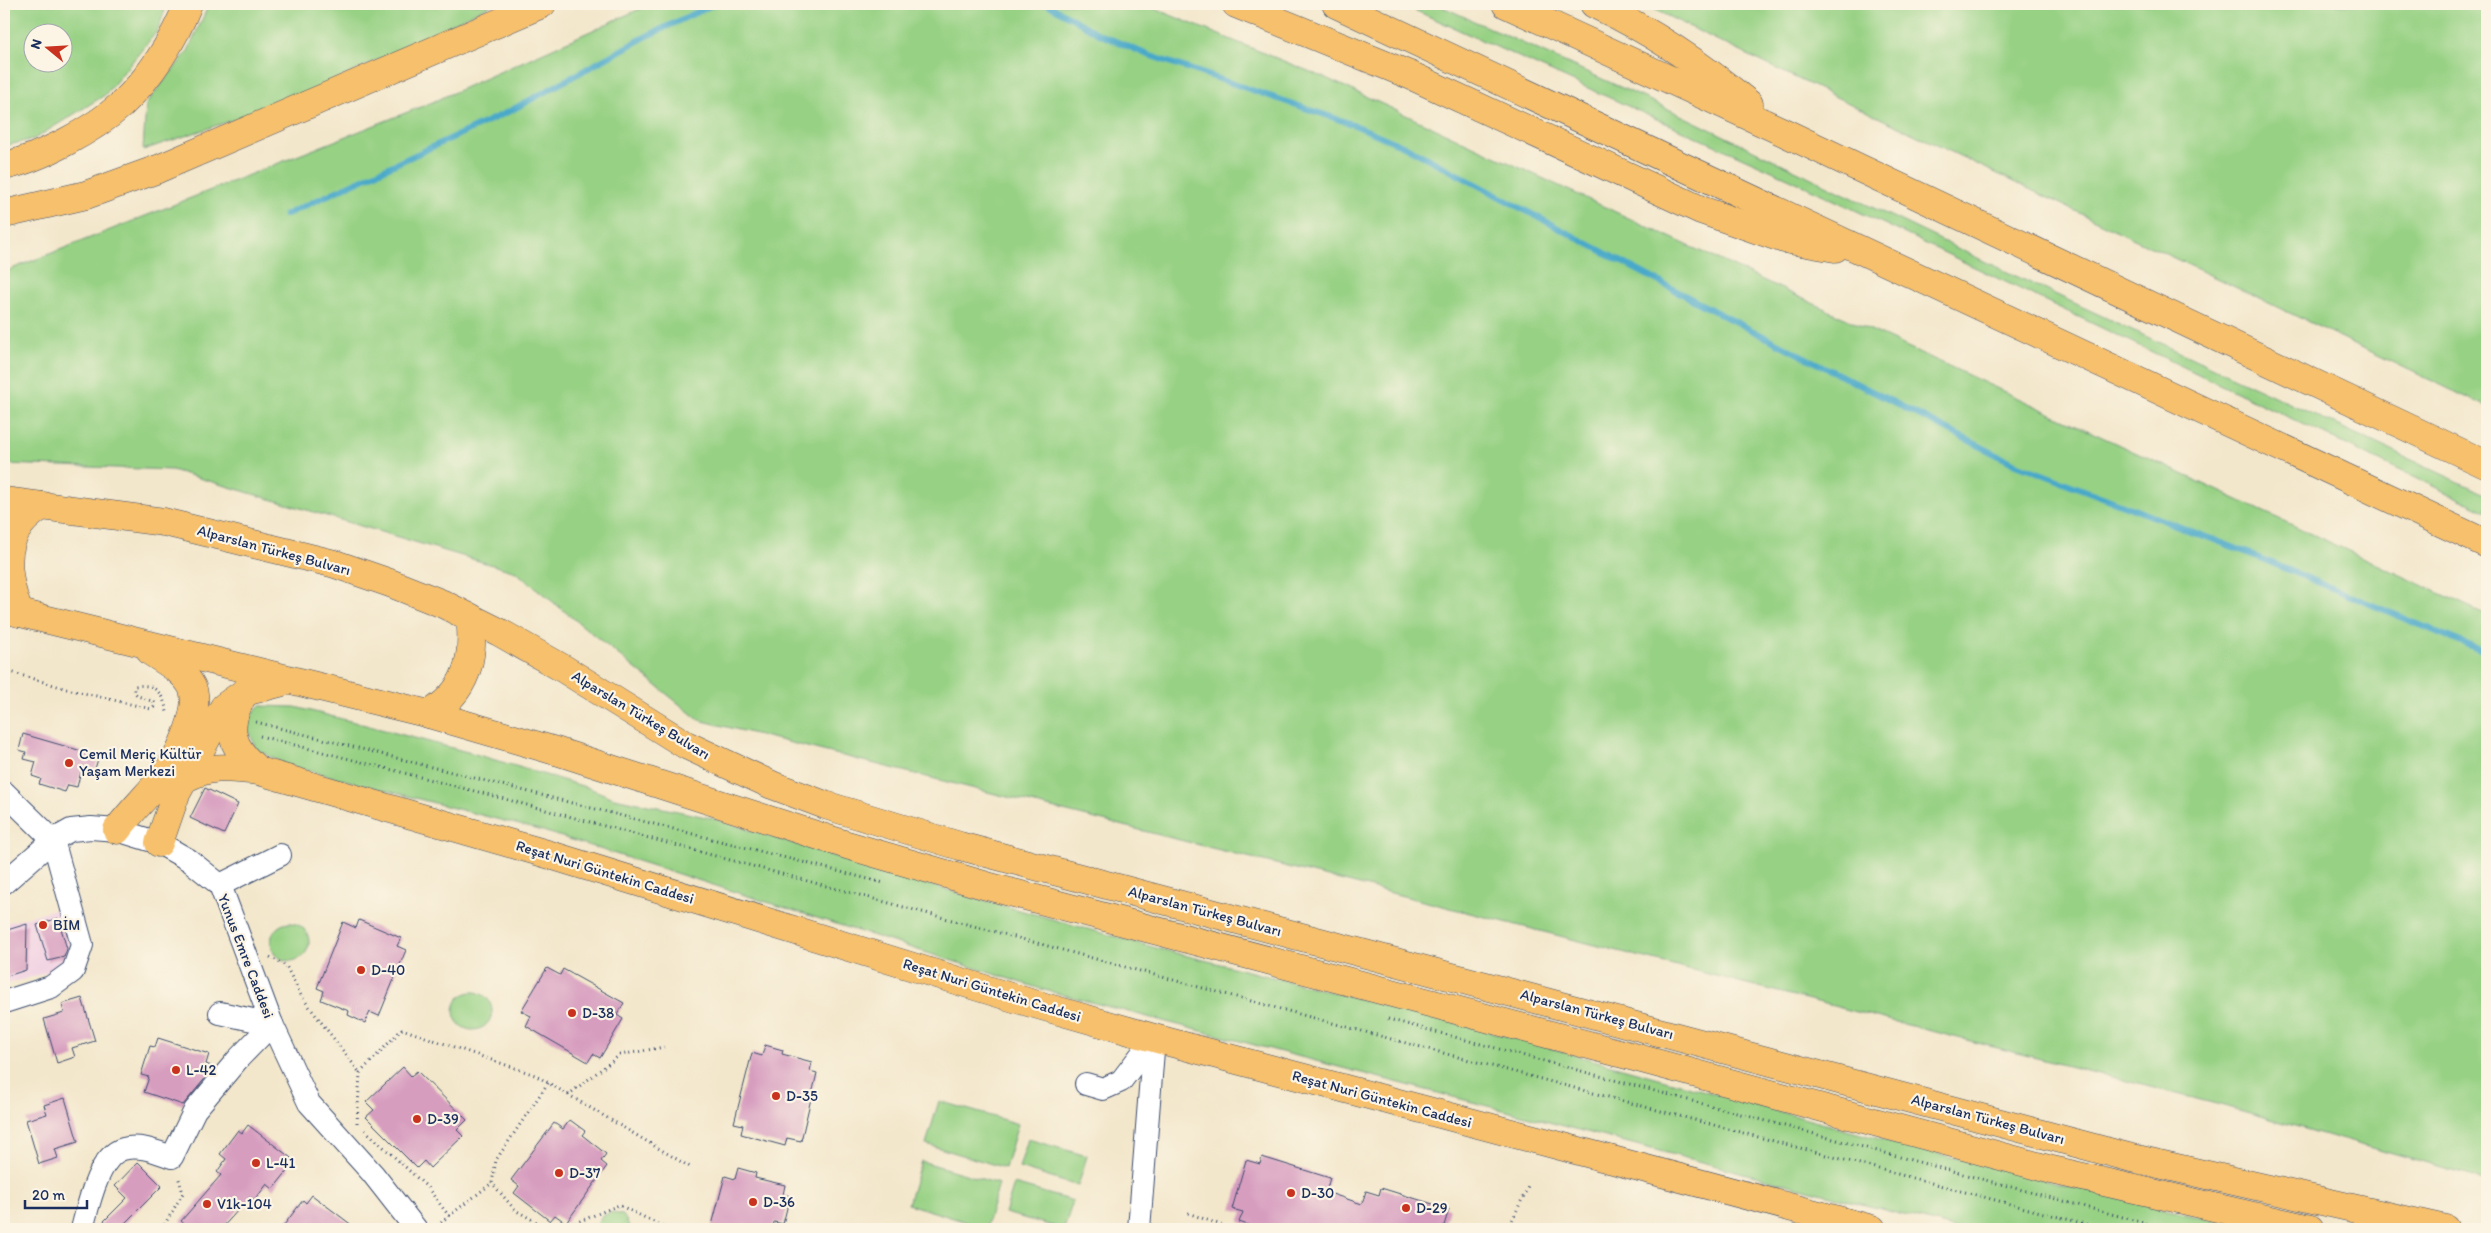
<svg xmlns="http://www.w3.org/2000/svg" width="2491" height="1233" font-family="Itim,sans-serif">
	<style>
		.built { fill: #f1d0e3 }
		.green { fill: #97d184; stroke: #598071; fill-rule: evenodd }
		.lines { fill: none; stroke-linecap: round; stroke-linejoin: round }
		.stream { stroke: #4aa9c9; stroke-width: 6 }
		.building { fill: #d79dbf }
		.minor-casing { stroke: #3b4b6e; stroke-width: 24 }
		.major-casing { stroke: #3b4b6e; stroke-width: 29 }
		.highway-casing { stroke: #3b4b6e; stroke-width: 29 }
		.path { stroke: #3b4b6e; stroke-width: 3; stroke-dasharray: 1 4; stroke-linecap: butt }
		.minor { stroke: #fff; stroke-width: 22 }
		.major { stroke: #f7c06c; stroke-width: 28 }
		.highway { stroke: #f7c06c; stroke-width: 28 }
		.poi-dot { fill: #c8321e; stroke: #fcf5e5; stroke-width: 2 }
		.labels { text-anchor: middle; stroke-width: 4.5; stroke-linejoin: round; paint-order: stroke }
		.street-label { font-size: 15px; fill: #1b2f5e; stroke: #fcf5e5 }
		.poi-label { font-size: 15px; fill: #1b2f5e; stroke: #fcf5e5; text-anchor: start }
	</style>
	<rect width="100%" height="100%" fill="#fcf5e5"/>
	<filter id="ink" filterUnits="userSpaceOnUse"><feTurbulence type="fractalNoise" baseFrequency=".02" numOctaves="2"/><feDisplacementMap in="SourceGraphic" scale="10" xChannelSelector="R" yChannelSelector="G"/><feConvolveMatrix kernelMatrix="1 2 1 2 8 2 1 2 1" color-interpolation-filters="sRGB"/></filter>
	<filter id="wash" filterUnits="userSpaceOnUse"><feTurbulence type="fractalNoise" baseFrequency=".0096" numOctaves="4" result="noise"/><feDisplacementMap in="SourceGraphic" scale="20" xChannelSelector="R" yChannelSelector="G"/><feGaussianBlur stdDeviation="1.12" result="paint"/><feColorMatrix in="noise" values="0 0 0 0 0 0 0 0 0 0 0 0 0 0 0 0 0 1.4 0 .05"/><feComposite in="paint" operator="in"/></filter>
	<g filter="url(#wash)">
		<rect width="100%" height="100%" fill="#f3e7cb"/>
		<!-- built -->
		<polygon class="built" points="58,908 73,955 55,970 4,985 4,924"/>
		<!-- green -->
		<g class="green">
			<path d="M4 4H167L158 30 105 95 34 139 4 146ZM62 32V62H32V32Z"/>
			<polygon points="209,4 493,4 299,98 143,150 146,104 188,51"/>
			<polygon points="651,4 1143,4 1328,79 2487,615 2487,1181 2232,1108 1372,888 699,720 516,572 172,470 4,464 4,272 428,104"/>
			<polygon points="1401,4 1436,4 1662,106 1988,263 2487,495 2487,512 1790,179"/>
			<polygon points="1643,4 2487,4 2487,407 1733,48"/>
			<polygon points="259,706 295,707 354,722 475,754 589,788 614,798 711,818 897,876 1156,948 1495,1033 1897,1144 2247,1229 1957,1229 1041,989 543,831 287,765 256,749 246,723"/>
			<circle cx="290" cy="942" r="19"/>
			<circle cx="473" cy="1011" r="19"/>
			<polygon points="939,1101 1018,1124 1005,1168 926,1144"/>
			<polygon points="1028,1139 1087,1156 1078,1186 1019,1168"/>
			<polygon points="921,1161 999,1184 986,1228 908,1204"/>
			<polygon points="1014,1184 1073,1201 1064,1229 1005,1213"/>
			<polygon points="611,1212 623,1215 631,1229 595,1229 601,1217"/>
		</g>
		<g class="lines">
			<!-- stream -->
			<g class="stream">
				<polyline points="1047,4 1099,34 1148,55 1352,124 1406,147 1718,313 2011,462 2243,551 2487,653"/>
				<polyline points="285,215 510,111 645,37 714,4"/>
			</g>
		</g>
		<g id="blocks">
			<!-- building -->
			<g class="building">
				<polygon points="23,734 99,756 93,775 81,772 77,787 68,785 65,792 39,784 41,779 32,776 36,762 24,759 26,752 19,750"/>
				<polygon points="205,788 238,804 224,834 190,818"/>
				<polygon points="58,918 67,949 64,957 48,961 37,925"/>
				<polygon points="359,920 401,938 397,946 406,950 379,1016 370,1012 365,1023 348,1015 349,1011 321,1000 324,991 317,988 343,922 356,928"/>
				<polygon points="27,924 26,970 4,977 4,931"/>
				<polygon points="547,968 560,975 563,969 624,1003 617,1015 623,1019 600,1058 593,1054 588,1062 526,1026 531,1016 521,1011"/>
				<polygon points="82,998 95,1041 72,1048 75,1057 57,1063 44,1019 64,1013 62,1004"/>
				<polygon points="158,1038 209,1054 206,1064 211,1066 208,1075 183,1105 144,1092 149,1077 141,1075 150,1046 155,1047"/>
				<polygon points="765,1045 783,1050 782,1054 812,1062 810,1071 817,1073 801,1141 787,1138 785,1146 741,1134 743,1125 734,1123 752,1053 762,1056"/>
				<polygon points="403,1067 411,1076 417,1071 467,1120 457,1130 463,1136 430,1168 424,1161 417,1168 366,1117 374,1110 366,1102"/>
				<polygon points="65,1098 78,1142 55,1149 58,1158 39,1164 26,1120 47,1114 44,1105"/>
				<polygon points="570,1120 585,1131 582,1135 606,1154 601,1161 607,1166 566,1223 555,1215 550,1221 514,1193 519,1186 511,1180 554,1123 563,1129"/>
				<polygon points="248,1125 291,1158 285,1166 289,1169 273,1189 267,1184 254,1201 250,1197 221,1229 190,1229 181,1221 221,1175 217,1172 226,1159 220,1154 238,1130 242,1133"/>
				<polygon points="1262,1157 1330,1178 1326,1192 1362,1204 1366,1191 1379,1195 1381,1188 1449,1209 1443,1229 1260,1229 1239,1222 1243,1212 1232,1209 1246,1160 1260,1164"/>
				<polygon points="138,1162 162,1186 119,1229 96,1229 127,1198 115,1186"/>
				<polygon points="738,1168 756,1173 755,1178 785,1185 783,1195 790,1196 783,1224 774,1222 773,1229 711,1229 725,1176 735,1179"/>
				<polygon points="312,1195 357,1229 281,1229 303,1200 306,1203"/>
			</g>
		</g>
	</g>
	<g filter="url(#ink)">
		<use href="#blocks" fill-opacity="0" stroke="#3b4b6e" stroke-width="1"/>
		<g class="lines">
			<defs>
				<g id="minor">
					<polyline points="4,792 53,840 82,945 73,971 51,987 4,1002"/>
					<polyline points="4,883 53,840 71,830 91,828 117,830 159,843 189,860 220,885 272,1024 309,1103 373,1174 416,1229"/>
					<polyline points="220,885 280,855"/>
					<polyline points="220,1013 272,1024"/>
					<polyline points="1086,1084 1103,1089 1121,1081 1154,1038"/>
					<path d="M82 1229C88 1207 98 1156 123 1149 140 1144 157 1152 172 1157L195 1110 238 1059 272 1024"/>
					<polyline points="1139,1229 1154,1038"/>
				</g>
				<g id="major">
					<polyline points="4,501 164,522 335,564 390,583 443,604 499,632 564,669 686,745 733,767 772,785 825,805 960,846 2128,1157 2445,1229"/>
					<polyline points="4,609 429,714 559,752 847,845 987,886 1623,1054 2052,1170 2310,1229"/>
					<path d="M19 613C9 585 0 550 21 524 26 517 35 511 41 506"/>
					<path d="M243 695C224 728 231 748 259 771"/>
					<path d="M429 714C467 692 475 658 470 617"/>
					<path d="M184 779C211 764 229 768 259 771L547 854 1017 999 1154 1038 1872 1229"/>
					<path d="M117 830C132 810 150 793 165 774 179 757 202 709 192 687 184 671 166 662 151 652"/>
					<polyline points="159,843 176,794 224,707 245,692 287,681"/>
				</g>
				<g id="highway">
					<polyline points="1236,4 1412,76 1701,210 1784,239 1835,248"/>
					<polyline points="1336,4 2487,544"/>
					<polyline points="1506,4 1779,130 2487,465"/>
					<path d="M1594 4C1650 30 1702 65 1749 104"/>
					<path d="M4 166C41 158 93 130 121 105 150 78 174 40 188 4"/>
					<polyline points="4,214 86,195 158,169 542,4"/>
				</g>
			</defs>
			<!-- minor casing -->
			<use href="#minor" class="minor-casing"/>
			<!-- major casing -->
			<use href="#major" class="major-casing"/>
			<!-- highway casing -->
			<use href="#highway" class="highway-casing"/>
			<!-- path -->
			<g class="path">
				<path d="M4 670 67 689 151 709 154 707V702L138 696 134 692 135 686C156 683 163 694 167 712"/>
				<polyline points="256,722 884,883"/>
				<polyline points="260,736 490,795 1443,1053 2104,1229"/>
				<polyline points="270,957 286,966 302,997 360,1073"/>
				<polyline points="1388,1019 2167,1229"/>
				<polyline points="548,1083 496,1160 492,1183 515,1210 549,1229"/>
				<polyline points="568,1095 620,1055 664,1047"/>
				<polyline points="357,1123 360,1073 402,1029 535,1075 690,1167"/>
				<polyline points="365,1130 427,1187 449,1216 436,1227"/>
				<polyline points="1188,1213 1232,1229"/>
				<polyline points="449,1216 492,1183"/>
				<polyline points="162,1229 183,1193 178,1176"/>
				<polyline points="561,1229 619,1205 666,1228"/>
				<polyline points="1508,1229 1528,1187"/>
			</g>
			<!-- minor -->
			<use href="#minor" class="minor"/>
			<!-- major -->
			<use href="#major" class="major"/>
			<!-- highway -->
			<use href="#highway" class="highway"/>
		</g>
	</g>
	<!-- markers -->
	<g class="poi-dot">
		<circle cx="69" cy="763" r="5"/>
		<circle cx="43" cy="925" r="5"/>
		<circle cx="361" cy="970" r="5"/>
		<circle cx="572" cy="1013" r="5"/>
		<circle cx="176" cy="1070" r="5"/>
		<circle cx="776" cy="1096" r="5"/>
		<circle cx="417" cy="1119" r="5"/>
		<circle cx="256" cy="1163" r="5"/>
		<circle cx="559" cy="1173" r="5"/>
		<circle cx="1291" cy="1193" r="5"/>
		<circle cx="753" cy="1202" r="5"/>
		<circle cx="207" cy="1204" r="5"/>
		<circle cx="1406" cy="1208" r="5"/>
	</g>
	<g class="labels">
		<!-- street labels -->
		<g class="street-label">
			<text transform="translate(274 550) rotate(15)" y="5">Alparslan Türkeş Bulvarı</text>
			<text transform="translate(641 715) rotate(31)" y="5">Alparslan Türkeş Bulvarı</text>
			<text transform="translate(605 872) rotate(17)" y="5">Reşat Nuri Güntekin Caddesi</text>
			<text transform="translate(1205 911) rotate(15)" y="5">Alparslan Türkeş Bulvarı</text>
			<text transform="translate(246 956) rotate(69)" y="5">Yunus Emre Caddesi</text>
			<text transform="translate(992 990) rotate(17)" y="5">Reşat Nuri Güntekin Caddesi</text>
			<text transform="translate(1597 1014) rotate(15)" y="5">Alparslan Türkeş Bulvarı</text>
			<text transform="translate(1382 1099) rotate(15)" y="5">Reşat Nuri Güntekin Caddesi</text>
			<text transform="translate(1988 1119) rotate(15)" y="5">Alparslan Türkeş Bulvarı</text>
		</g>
		<!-- poi labels -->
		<g class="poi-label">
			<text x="79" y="759">Cemil Meriç Kültür<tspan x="79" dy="17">Yaşam Merkezi</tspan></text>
			<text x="53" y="930">BİM</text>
			<text x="371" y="975">D-40</text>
			<text x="582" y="1018">D-38</text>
			<text x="186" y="1075">L-42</text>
			<text x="786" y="1101">D-35</text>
			<text x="427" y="1124">D-39</text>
			<text x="266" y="1168">L-41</text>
			<text x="569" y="1178">D-37</text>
			<text x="1301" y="1198">D-30</text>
			<text x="763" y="1207">D-36</text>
			<text x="217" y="1209">V1k-104</text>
			<text x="1416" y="1213">D-29</text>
		</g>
	</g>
	<!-- margin -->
	<rect width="2491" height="1233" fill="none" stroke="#fcf5e5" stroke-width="20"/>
	<!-- north arrow -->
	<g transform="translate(48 48) rotate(288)"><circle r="24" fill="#fcf5e5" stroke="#a2a6af"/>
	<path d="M0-4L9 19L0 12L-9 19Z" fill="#c8321e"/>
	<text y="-8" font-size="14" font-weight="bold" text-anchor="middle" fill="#1b2f5e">N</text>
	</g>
	<!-- scale -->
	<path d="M25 1200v8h62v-8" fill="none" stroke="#1b2f5e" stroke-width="2.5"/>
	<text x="32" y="1200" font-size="15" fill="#1b2f5e" stroke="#fcf5e5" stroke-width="4" paint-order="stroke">20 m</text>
</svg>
